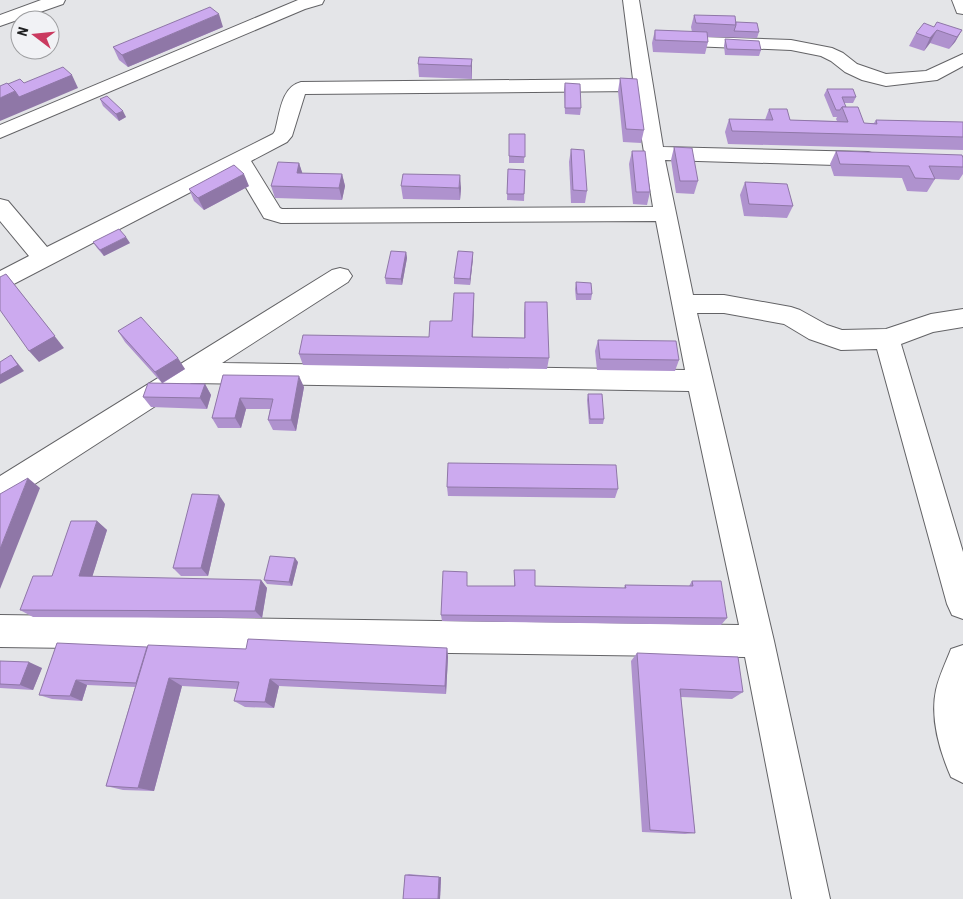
<svg xmlns="http://www.w3.org/2000/svg" width="963" height="899" font-family="'Roboto Condensed',sans-serif">
	<style>
		.lines { fill: none; stroke-linecap: round; stroke-linejoin: round }
		.minor-casing { stroke: #636366; stroke-width: 2 }
		.minor { fill: #fff; fill-rule: evenodd }
		.wall { fill: #af92ce }
		.shaded-wall { fill: #8f77a7 }
		.building { fill: #ccaaef; stroke: #8f77a7 }
	</style>
	<rect width="100%" height="100%" fill="#e4e5e8"/>
	<g class="lines">
		<defs>
			<g id="minor">
				<polygon points="41,0 65,0 63,4 0,26 0,15"/>
				<polygon points="298,0 324,0 322,4 305,9 0,138 0,125"/>
				<path d="M623 0H639L663 147 868 152 875 154 878 159 875 164 868 166 665 160 693 295H724L791 307 800 310 827 325 842 330 886 329 931 314 963 309V327L933 332 901 344 963 552V619L952 615 947 604 877 349 841 350 809 339 784 324 724 313H697L774 641 830 899H792L745 657 0 647V615L739 625 689 391 191 383 10 500 0 504V476L332 270 340 268 348 270 352 276 348 282 222 363 685 370 656 221 281 223 264 218 235 169 8 287 0 290V271L29 256 0 221V199L8 201 47 247 273 134 275 131C280 113 281 87 301 82L633 79ZM634 91 653 207 282 209 280 208 251 161 287 142 292 136 305 94Z"/>
				<polygon points="952,0 963,0 963,14 957,13"/>
				<polygon points="672,36 791,40 832,48 843,53 857,64 886,74 926,71 963,54 963,66 937,80 886,86 862,80 845,72 831,61 821,56 791,50 666,45 663,41 666,37"/>
				<path d="M963 645V783L951 777C940 752 930 718 936 690 939 676 946 662 951 649Z"/>
			</g>
		</defs>
		<!-- minor casing -->
		<use href="#minor" class="minor-casing"/>
		<!-- minor -->
		<use href="#minor" class="minor"/>
	</g>
	<!-- wall -->
	<g class="wall">
		<polygon points="694,15 736,22 759,32 757,38 708,37 708,42 705,54 653,52 652,43 655,30 692,32 691,27"/>
		<polygon points="223,27 128,67 119,60 113,47"/>
		<polygon points="934,27 962,30 955,42 949,49 930,43 924,51 909,46 916,33"/>
		<polygon points="725,39 761,50 759,56 725,55 724,46"/>
		<polygon points="472,59 472,79 419,77 418,64"/>
		<polygon points="620,78 644,130 641,143 623,142 618,91"/>
		<polygon points="565,83 581,108 580,115 565,114 564,90"/>
		<polygon points="827,89 856,97 853,103 844,103 846,107 864,123 874,123 876,120 963,122 963,150 728,144 725,132 729,119 765,120 769,109 790,120 837,121 836,119 837,117 833,117 824,95"/>
		<polygon points="100,99 126,117 119,121 103,106"/>
		<polygon points="509,134 525,134 524,163 509,163"/>
		<polygon points="674,147 698,181 694,194 676,193 671,160"/>
		<polygon points="571,149 587,191 585,203 571,203 569,162"/>
		<polygon points="632,151 650,192 647,205 633,204 629,164"/>
		<polygon points="836,151 963,158 963,174 959,180 935,179 927,192 907,191 902,178 834,176 830,164"/>
		<polygon points="299,163 302,173 342,174 345,186 342,200 275,198 271,186"/>
		<polygon points="508,169 525,170 524,201 507,200"/>
		<polygon points="745,182 793,206 787,218 744,216 740,195"/>
		<polygon points="249,186 204,210 194,201 189,189"/>
		<polygon points="401,186 461,188 460,200 403,199"/>
		<polygon points="93,242 130,243 104,256 97,248"/>
		<polygon points="406,252 407,258 402,285 386,284 385,278"/>
		<polygon points="473,258 470,285 454,284 454,278"/>
		<polygon points="576,282 592,294 591,300 576,300 575,289"/>
		<polygon points="474,293 473,337 524,338 524,313 525,302 549,358 547,369 303,365 299,354 429,337 452,321"/>
		<polygon points="118,331 185,369 163,383 205,384 211,395 207,409 151,407 143,397 162,383 125,342"/>
		<polygon points="598,340 679,360 675,371 597,370 595,351"/>
		<polygon points="223,375 304,387 296,431 273,430 268,420 270,409 246,409 241,428 218,428 212,418"/>
		<polygon points="588,394 604,419 603,424 589,424 587,400"/>
		<polygon points="447,487 618,489 615,498 448,496"/>
		<polygon points="225,504 208,576 181,576 173,568"/>
		<polygon points="97,521 107,530 92,577 261,580 267,588 262,618 33,617 20,610 52,576"/>
		<polygon points="298,562 292,586 267,584 264,580"/>
		<polygon points="514,570 535,586 624,588 625,585 689,586 692,581 727,618 721,625 442,621 441,615 468,586 514,586"/>
		<polygon points="147,647 246,649 447,648 448,657 446,694 279,686 274,708 245,707 234,701 237,689 182,686 154,791 123,790 106,786 135,687 87,685 82,701 52,699 39,695"/>
		<polygon points="637,653 743,692 732,699 681,697 695,833 685,834 642,832 631,661"/>
		<polygon points="0,661 42,668 33,690 0,688"/>
		<polygon points="409,874 441,877 440,899 403,899 405,875"/>
	</g>
	<!-- shaded-wall -->
	<g class="shaded-wall">
		<polygon points="219,14 223,27 128,67 122,55"/>
		<polygon points="937,30 930,43 924,51 930,38"/>
		<polygon points="962,30 955,42 949,49 957,37"/>
		<polygon points="472,59 472,79 471,66"/>
		<polygon points="72,75 78,88 0,121 0,98 15,91"/>
		<polygon points="123,111 126,117 119,121 116,114"/>
		<polygon points="299,163 303,175 297,173"/>
		<polygon points="244,174 249,186 204,210 198,198"/>
		<polygon points="342,174 345,186 342,200 339,188"/>
		<polygon points="460,175 461,188 460,200 459,188"/>
		<polygon points="126,237 130,243 104,256 100,250"/>
		<polygon points="406,252 407,258 402,285 401,279"/>
		<polygon points="473,252 473,258 470,285 470,279"/>
		<polygon points="6,274 64,348 39,362 29,351"/>
		<polygon points="474,293 474,305 472,348 472,337"/>
		<polygon points="11,355 24,371 0,384 0,375"/>
		<polygon points="178,358 185,369 162,383 155,372"/>
		<polygon points="299,376 304,387 296,431 291,420"/>
		<polygon points="205,384 211,395 207,409 200,398"/>
		<polygon points="240,398 246,409 241,428 235,418"/>
		<polygon points="28,478 40,488 0,589 0,549"/>
		<polygon points="219,495 225,504 208,576 201,568"/>
		<polygon points="97,521 107,530 90,584 79,576"/>
		<polygon points="295,558 298,562 292,586 289,582"/>
		<polygon points="261,580 267,588 262,618 255,611"/>
		<polygon points="447,648 448,657 446,694 445,686"/>
		<polygon points="29,662 42,668 33,690 20,685"/>
		<polygon points="169,678 182,686 154,791 138,788"/>
		<polygon points="270,679 279,686 274,708 265,702"/>
		<polygon points="76,680 87,685 82,701 70,696"/>
		<polygon points="439,877 441,877 440,899 438,899"/>
	</g>
	<!-- building -->
	<g class="building">
		<polygon points="210,7 219,14 122,55 113,47"/>
		<polygon points="694,15 735,16 736,25 696,23"/>
		<polygon points="736,22 757,23 759,32 734,31 736,25"/>
		<polygon points="937,22 962,30 957,37 937,30 930,38 916,33 924,23 934,27"/>
		<polygon points="655,30 707,32 708,42 655,40"/>
		<polygon points="725,39 759,41 761,50 727,49"/>
		<polygon points="419,57 472,59 471,66 418,64"/>
		<polygon points="63,67 72,75 19,97 15,91 8,84 20,79 24,83"/>
		<polygon points="620,78 637,79 644,130 626,129"/>
		<polygon points="7,83 15,91 0,98 0,86"/>
		<polygon points="565,83 580,84 581,108 565,108"/>
		<polygon points="827,89 853,89 856,97 842,97 846,107 842,107 840,110 836,110"/>
		<polygon points="107,96 123,111 116,114 100,99"/>
		<polygon points="842,107 858,107 864,123 877,124 876,120 963,122 963,137 732,131 729,119 773,120 769,109 787,109 790,120 848,122"/>
		<polygon points="509,134 525,134 525,157 509,156"/>
		<polygon points="674,147 692,148 698,181 680,181"/>
		<polygon points="571,149 584,150 587,191 573,190"/>
		<polygon points="632,151 645,151 650,192 636,192"/>
		<polygon points="836,151 962,155 963,158 963,167 929,166 935,179 915,178 909,166 840,164"/>
		<polygon points="278,162 299,163 297,173 342,174 339,188 271,186"/>
		<polygon points="234,165 244,174 198,198 189,189"/>
		<polygon points="508,169 525,170 524,194 507,194"/>
		<polygon points="403,174 460,175 459,188 401,186"/>
		<polygon points="745,182 787,184 793,206 749,204"/>
		<polygon points="119,229 126,237 100,250 93,242"/>
		<polygon points="391,251 406,252 401,279 385,278"/>
		<polygon points="458,251 473,252 470,279 454,278"/>
		<polygon points="6,274 55,336 29,351 0,310 0,277"/>
		<polygon points="576,282 591,283 592,294 577,294"/>
		<polygon points="454,293 474,293 472,337 525,338 525,302 547,302 549,358 299,354 303,335 429,337 430,321 452,321"/>
		<polygon points="141,317 178,358 155,372 118,331"/>
		<polygon points="598,340 676,341 679,360 600,359"/>
		<polygon points="11,355 18,365 0,375 0,362"/>
		<polygon points="223,375 299,376 291,420 268,420 273,399 240,398 235,418 212,418"/>
		<polygon points="148,383 205,384 200,398 143,397"/>
		<polygon points="588,394 602,394 604,419 590,419"/>
		<polygon points="448,463 616,465 618,489 447,487"/>
		<polygon points="28,478 0,549 0,494"/>
		<polygon points="192,494 219,495 201,568 173,568"/>
		<polygon points="71,521 97,521 79,576 261,580 255,611 20,610 33,576 52,576"/>
		<polygon points="270,556 295,558 289,582 264,580"/>
		<polygon points="514,570 535,570 535,586 626,588 625,585 693,586 692,581 721,581 727,618 441,615 443,571 467,572 467,586 515,586"/>
		<polygon points="248,639 447,648 445,686 270,679 265,702 234,701 239,682 169,678 138,788 106,786 148,645 246,649"/>
		<polygon points="57,643 147,647 136,683 76,680 70,696 39,695"/>
		<polygon points="637,653 738,657 743,692 680,689 695,833 650,830"/>
		<polygon points="0,661 29,662 20,685 0,684"/>
		<polygon points="405,875 439,877 438,899 403,899"/>
	</g>
	<!-- north arrow -->
	<g transform="translate(35 35) rotate(286)"><circle r="24" fill="#f1f2f5" stroke="#9d9ea0"/>
	<path d="M0-4L9 19L0 12L-9 19Z" fill="#ca3a5f"/>
	<text y="-8" font-size="14" font-weight="bold" text-anchor="middle" fill="#1f2021">N</text>
	</g>
</svg>
